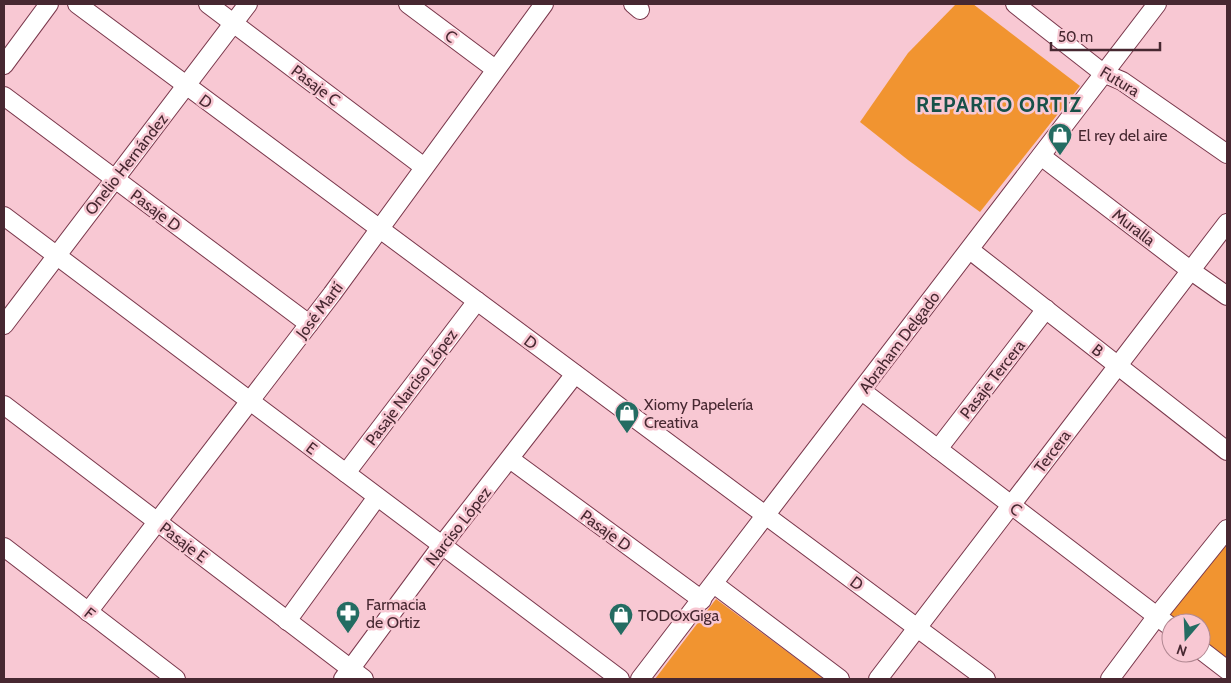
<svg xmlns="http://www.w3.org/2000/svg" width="1231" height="683" font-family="Cabin,sans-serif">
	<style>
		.green { fill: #f19430 }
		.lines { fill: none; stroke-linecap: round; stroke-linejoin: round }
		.minor-casing { stroke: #7a384c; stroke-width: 20 }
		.minor { stroke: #fff; stroke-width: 18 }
		.labels { text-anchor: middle; stroke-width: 5; stroke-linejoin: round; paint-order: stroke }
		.street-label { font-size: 16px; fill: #472831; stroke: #f8c8d3 }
		.poi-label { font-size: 16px; fill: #472831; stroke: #f8c8d3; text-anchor: start }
		.district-label { font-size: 21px; font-weight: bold; letter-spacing: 1px; fill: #175149; stroke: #f8c8d3 }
	</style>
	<rect width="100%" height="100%" fill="#f8c8d3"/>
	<!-- green -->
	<g class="green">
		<polygon points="956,4 973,4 1080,86 980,212 908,160 860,122 908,53"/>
		<polygon points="1227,539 1227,662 1201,641 1201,623 1177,623 1167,615"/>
		<polygon points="716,599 824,679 655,679"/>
	</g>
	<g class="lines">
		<defs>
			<g id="minor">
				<polyline points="77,4 986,679"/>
				<polyline points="208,4 424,167"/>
				<polyline points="408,4 495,69"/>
				<polyline points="633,4 640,10"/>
				<polyline points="1015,4 1103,73 1122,81 1227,154"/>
				<polyline points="4,65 49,4"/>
				<polyline points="4,96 309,324"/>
				<polyline points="1041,156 1190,270 1227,296"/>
				<polyline points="4,216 620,679"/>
				<polyline points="970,250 1227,451"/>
				<polyline points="4,325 248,4"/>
				<polyline points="862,391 1171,627"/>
				<polyline points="4,405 364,679"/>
				<polyline points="938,449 1046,309"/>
				<polyline points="510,459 702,600"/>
				<polyline points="346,473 477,301"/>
				<polyline points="4,547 176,679"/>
				<polyline points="714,584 840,679"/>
				<polyline points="88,612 332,294 544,4"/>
				<polyline points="287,621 377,497"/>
				<polyline points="1201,650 1227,670"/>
				<polyline points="343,679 442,545 575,374"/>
				<polyline points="640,679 1157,4"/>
				<polyline points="878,679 1227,223"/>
				<polyline points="1110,679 1157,616 1227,529"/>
			</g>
		</defs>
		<!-- minor casing -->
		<use href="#minor" class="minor-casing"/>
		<!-- minor -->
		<use href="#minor" class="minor"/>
	</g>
	<!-- icons -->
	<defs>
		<symbol id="shop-pin" viewBox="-11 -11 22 30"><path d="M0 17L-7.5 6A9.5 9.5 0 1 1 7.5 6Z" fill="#246c62" stroke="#f8c8d3"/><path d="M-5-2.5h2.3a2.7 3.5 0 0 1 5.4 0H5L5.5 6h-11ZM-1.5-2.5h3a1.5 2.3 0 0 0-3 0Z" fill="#fff"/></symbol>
		<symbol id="pharmacy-pin" viewBox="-11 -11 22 30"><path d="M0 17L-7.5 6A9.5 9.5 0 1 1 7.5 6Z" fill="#246c62" stroke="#f8c8d3"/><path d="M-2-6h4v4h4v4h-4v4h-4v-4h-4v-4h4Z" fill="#fff"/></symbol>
	</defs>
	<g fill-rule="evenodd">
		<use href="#shop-pin" x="1046" y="121" width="28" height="38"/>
		<use href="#shop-pin" x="613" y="399" width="28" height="38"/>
		<use href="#pharmacy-pin" x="334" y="599" width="28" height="38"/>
		<use href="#shop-pin" x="607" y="601" width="28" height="38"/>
	</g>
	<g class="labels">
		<!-- street labels -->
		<g class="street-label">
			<text transform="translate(451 36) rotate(37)" y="6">C</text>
			<text transform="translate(1120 81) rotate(31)" y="6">Futura</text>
			<text transform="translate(316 85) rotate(37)" y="6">Pasaje C</text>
			<text transform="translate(206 101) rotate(36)" y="6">D</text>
			<text transform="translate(126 164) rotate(-52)" y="6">Onelio Hernández</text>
			<text transform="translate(156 210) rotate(37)" y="6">Pasaje D</text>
			<text transform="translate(1134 227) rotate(38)" y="6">Muralla</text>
			<text transform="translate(319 310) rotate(-53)" y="6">José Martí</text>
			<text transform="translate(531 342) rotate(37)" y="6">D</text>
			<text transform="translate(899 342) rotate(-53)" y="6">Abraham Delgado</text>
			<text transform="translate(1098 350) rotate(38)" y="6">B</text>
			<text transform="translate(992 379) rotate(-52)" y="6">Pasaje Tercera</text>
			<text transform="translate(411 387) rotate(-53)" y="6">Pasaje Narciso López</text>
			<text transform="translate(312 448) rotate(37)" y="6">E</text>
			<text transform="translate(1052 451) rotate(-53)" y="6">Tercera</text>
			<text transform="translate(1016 509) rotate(37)" y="6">C</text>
			<text transform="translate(458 526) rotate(-52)" y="6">Narciso López</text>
			<text transform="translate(606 530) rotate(36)" y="6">Pasaje D</text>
			<text transform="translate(184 542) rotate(37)" y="6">Pasaje E</text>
			<text transform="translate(857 583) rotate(37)" y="6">D</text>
			<text transform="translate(90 613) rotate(38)" y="6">F</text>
		</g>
		<!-- poi labels -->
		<g class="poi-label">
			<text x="1078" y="141">El rey del aire</text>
			<text x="644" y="410">Xiomy Papelería<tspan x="644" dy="18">Creativa</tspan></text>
			<text x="366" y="610">Farmacia<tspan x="366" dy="18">de Ortiz</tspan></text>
			<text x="638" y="621">TODOxGiga</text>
		</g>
		<!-- district labels -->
		<g class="district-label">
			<text x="999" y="112">REPARTO ORTIZ</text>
		</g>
	</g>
	<!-- border -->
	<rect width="1231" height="683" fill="none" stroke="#472831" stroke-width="10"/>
	<!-- north arrow -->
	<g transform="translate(1186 638) rotate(199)"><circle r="24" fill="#f8c8d3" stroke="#b18892"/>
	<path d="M0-4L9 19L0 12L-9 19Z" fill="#246c62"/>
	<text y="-8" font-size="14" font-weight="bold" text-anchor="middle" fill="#472831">N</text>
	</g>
	<!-- scale -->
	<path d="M1051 42v8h109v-8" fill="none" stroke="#472831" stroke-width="2.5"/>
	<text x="1058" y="42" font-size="15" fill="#472831" stroke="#f8c8d3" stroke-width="4" paint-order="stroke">50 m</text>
</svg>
